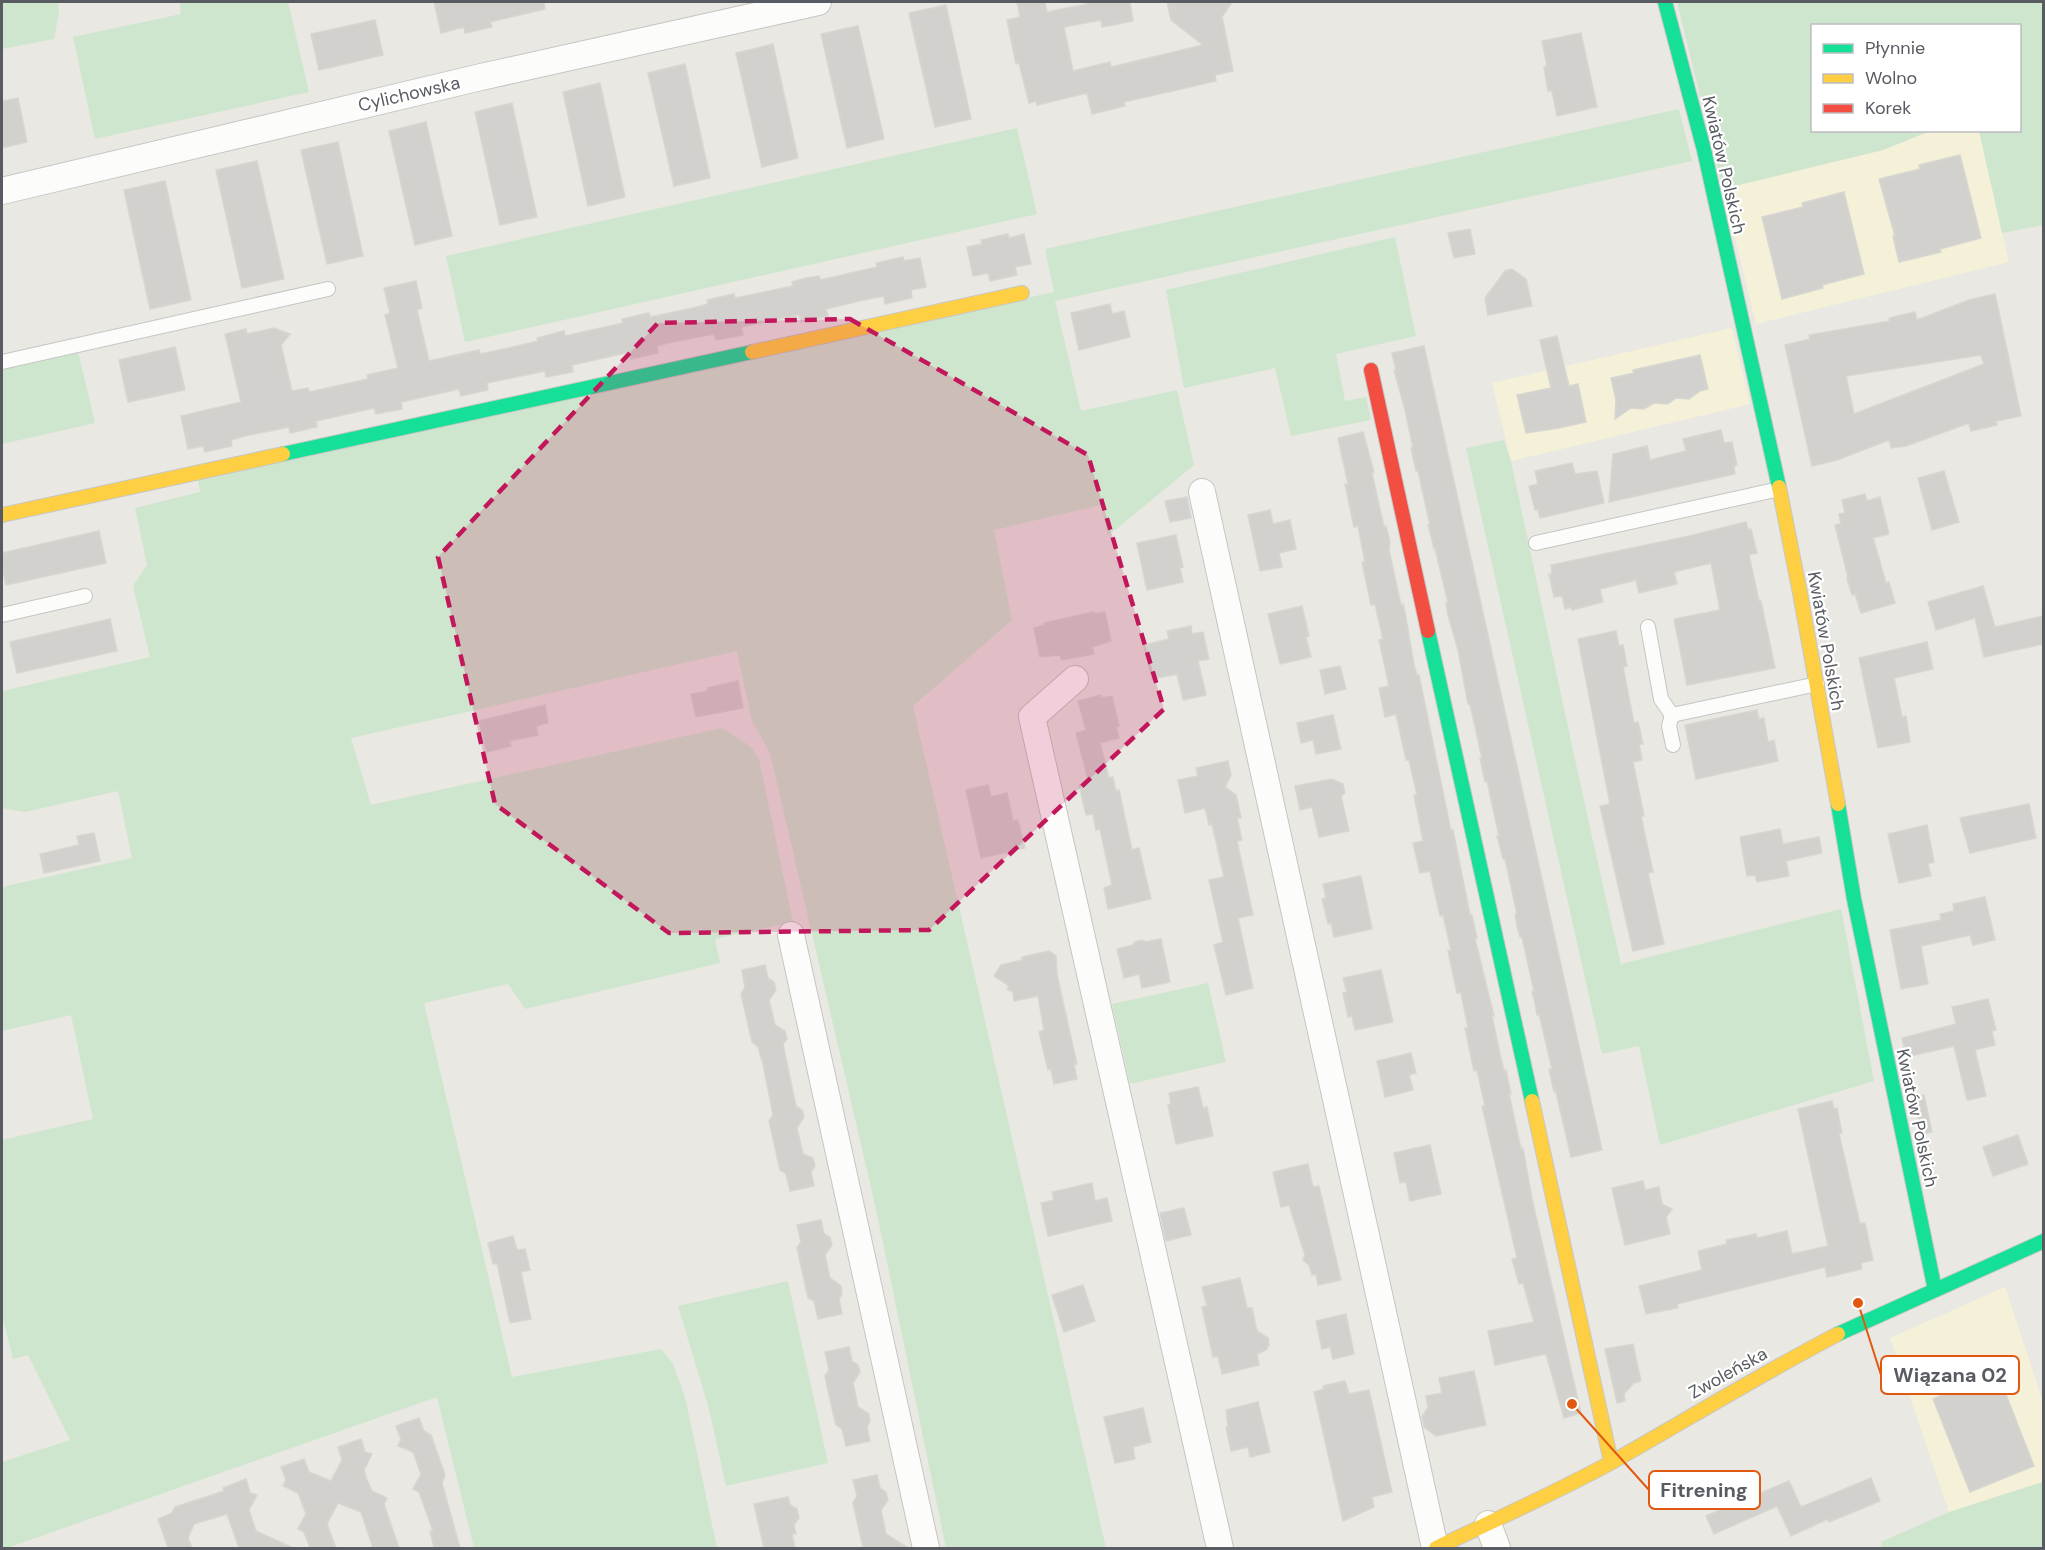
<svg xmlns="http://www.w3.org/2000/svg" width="2045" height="1550" font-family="'DM Sans',sans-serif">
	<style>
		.commercial { fill: #f5f1d9 }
		.green { fill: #cfe6ce }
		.building { fill: #d2d1cd; stroke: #d8d6d1; stroke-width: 1.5; fill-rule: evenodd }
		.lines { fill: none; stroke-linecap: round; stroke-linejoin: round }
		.lane-casing { stroke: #c5c6c4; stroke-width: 16 }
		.street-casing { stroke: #c5c6c4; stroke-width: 28 }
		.fast-casing { stroke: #c6c7c6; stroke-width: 16 }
		.slow-casing { stroke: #c6c7c6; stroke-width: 16 }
		.jam-casing { stroke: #c6c7c6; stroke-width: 16 }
		.lane { stroke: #fcfcfb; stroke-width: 14 }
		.street { stroke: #fcfcfb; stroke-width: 26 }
		.fast { stroke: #16e098; stroke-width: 14 }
		.slow { stroke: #ffcf43; stroke-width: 14 }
		.jam { stroke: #f24e42; stroke-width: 14 }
		.marked { fill: #c2185b; fill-opacity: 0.2; stroke: #c2185b; stroke-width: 4.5; stroke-dasharray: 12 8; stroke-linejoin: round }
		.labels { text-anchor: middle; stroke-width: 4.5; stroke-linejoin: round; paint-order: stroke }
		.street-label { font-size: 18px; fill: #585b61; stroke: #fff }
		.leader { fill: none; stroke: #e15910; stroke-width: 2 }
		.callout-dot { fill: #e15910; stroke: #fff; stroke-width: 2 }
		.callout { fill: #fff; stroke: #e15910; stroke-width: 2 }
		.callout-label { font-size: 20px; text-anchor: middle; font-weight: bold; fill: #585b61 }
	</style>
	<rect width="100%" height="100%" fill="#e9e8e2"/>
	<!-- commercial -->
	<g class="commercial">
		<polygon points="1930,131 1979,131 2009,262 1756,324 1723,189 1883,150"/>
		<polygon points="1732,328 1750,404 1511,461 1492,383"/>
		<polygon points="2005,1287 2043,1402 2043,1482 1949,1512 1890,1338"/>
	</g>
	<!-- green -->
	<g class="green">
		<polygon points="2,2 58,2 59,12 54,39 2,49"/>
		<polygon points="180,2 288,2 309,92 95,139 73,37 181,14"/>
		<polygon points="1677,2 2043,2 2043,225 2002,233 1979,131 2020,130 2020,26 1812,26 1812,130 1930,131 1883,150 1723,189"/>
		<polygon points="1679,109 1692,161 1055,301 1081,411 1177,390 1194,465 1108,536 1101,505 994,530 1012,620 913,706 1106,1548 946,1548 876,1209 770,753 752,721 737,651 351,738 371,805 722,728 750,746 759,759 793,922 715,939 720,963 525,1009 508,984 424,1003 512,1377 661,1349 673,1364 685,1397 717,1548 474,1548 437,1397 7,1548 2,1548 2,1462 70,1440 28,1355 13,1359 2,1315 2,1140 93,1119 71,1015 2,1031 2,887 132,858 118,791 25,812 2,808 2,691 150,657 133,586 147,565 135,508 200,492 198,479 1054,292 1045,249"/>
		<polygon points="1017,128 1037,214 465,342 446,256"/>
		<polygon points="1395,237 1416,336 1336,354 1345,401 1366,397 1371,420 1291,436 1275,368 1184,388 1166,290"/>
		<polygon points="78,351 95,423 2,444 2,368"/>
		<path d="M1504 440 1511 461C1547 628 1582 797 1621 964L1841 909 1874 1081 1660 1145 1639 1046 1602 1054 1466 448Z"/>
		<polygon points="1208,983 1226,1062 1130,1084 1112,1004"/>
		<polygon points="788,1281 828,1463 726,1486 709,1409 678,1306"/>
		<polygon points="2043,1482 2043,1548 1882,1548 1881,1542 1949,1512"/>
	</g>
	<!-- building -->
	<g class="building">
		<polygon points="434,2 544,2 545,9 490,22 492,27 465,33 464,27 441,33"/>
		<polygon points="1017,2 1045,2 1047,12 1087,4 1086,2 1130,2 1133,21 1102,27 1101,20 1064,27 1073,71 1110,62 1111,67 1203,45 1171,20 1167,2 1232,2 1222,17 1233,71 1215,75 1216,81 1124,102 1125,106 1092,114 1087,93 1037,105 1036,101 1029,103 1019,63 1016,64 1007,20 1020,17"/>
		<polygon points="946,5 971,119 935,127 909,13"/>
		<polygon points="375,20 383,55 319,70 311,34"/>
		<polygon points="858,26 884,139 847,148 821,34"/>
		<polygon points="1581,33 1597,107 1557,116 1552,91 1548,91 1544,67 1547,66 1542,41"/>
		<polygon points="773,44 798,158 762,167 736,53"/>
		<polygon points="685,64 710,178 674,186 648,73"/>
		<polygon points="600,83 625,197 588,206 563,92"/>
		<polygon points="18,98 27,142 2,148 2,101"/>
		<polygon points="512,103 537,217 500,225 475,112"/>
		<polygon points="426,122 452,236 415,245 389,131"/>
		<polygon points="338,142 363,256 327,264 301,150"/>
		<polygon points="1960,155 1981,238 1940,249 1941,252 1899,262 1893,236 1895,236 1879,179 1920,169 1919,165"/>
		<polygon points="257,161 284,279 242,288 216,170"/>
		<polygon points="165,181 191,300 150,309 124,190"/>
		<polygon points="1844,192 1864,274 1822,285 1823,288 1782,299 1762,217 1803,207 1802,203"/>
		<polygon points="1470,229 1475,254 1454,258 1448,233"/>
		<polygon points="1008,234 1009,238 1024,234 1031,264 1015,267 1017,275 990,281 988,273 973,276 967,247 982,244 981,240"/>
		<polygon points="903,257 904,261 920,258 926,287 911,290 912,298 885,304 884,296 868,299 826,309 828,316 801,322 799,315 741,327 743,335 716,340 714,334 672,342 657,346 658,353 631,359 630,352 572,365 573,372 546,377 545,371 487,383 488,390 461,396 459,389 401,402 402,409 376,414 374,408 316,421 317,427 290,433 289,427 245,436 231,440 232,446 205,452 203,446 188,449 181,416 241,402 225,334 246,329 247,334 274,328 290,334 281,345 292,391 308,388 309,392 368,379 367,375 398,368 385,315 390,313 384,288 416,281 422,308 417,310 429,361 479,350 480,354 509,348 538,341 537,338 564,331 565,336 623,323 622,319 649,313 650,317 693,308 708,304 707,300 734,294 735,298 750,295 793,286 792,282 806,278 819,276 820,280 877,267 876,263"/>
		<polygon points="1512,269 1526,279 1532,306 1488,315 1485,298 1505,271"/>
		<path d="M1995 294 2021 416 1996 421 1997 425 1971 431 1969 423 1906 446 1891 448 1889 440 1837 460 1812 466 1785 345 1810 339 1809 335 1890 321 1889 318 1915 312 1917 320 1969 300ZM1981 355 1984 364 1854 414 1846 376Z"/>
		<polygon points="1110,304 1112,314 1124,311 1130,337 1079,350 1071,313"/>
		<polygon points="1557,336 1569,386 1578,384 1586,422 1559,428 1526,433 1517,395 1551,388 1540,340"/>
		<polygon points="1424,346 1602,1150 1571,1157 1556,1092 1554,1092 1549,1069 1552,1069 1539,1014 1537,1015 1535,1003 1532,992 1534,991 1522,937 1520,937 1517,926 1515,914 1517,914 1505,859 1503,859 1497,836 1499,836 1487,781 1485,782 1480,758 1482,758 1470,704 1468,704 1466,693 1458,650 1448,615 1446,603 1448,603 1435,548 1434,549 1431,536 1428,525 1430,525 1418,471 1416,471 1411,448 1413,447 1405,410 1394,370 1396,370 1392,353"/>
		<polygon points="175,347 185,390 128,402 119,360"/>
		<polygon points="1700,355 1708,389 1700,391 1689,399 1676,398 1668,404 1654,403 1644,409 1631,408 1615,419 1616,400 1611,378 1634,373 1633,370"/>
		<polygon points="1721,430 1724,443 1732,442 1737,465 1734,466 1735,474 1609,502 1613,454 1647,446 1650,460 1686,451 1683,439"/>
		<polygon points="1363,432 1374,472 1372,473 1384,527 1386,526 1390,542 1389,550 1401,605 1403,604 1405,612 1414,665 1417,675 1419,675 1451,831 1453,830 1470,915 1472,915 1477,938 1475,939 1494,1016 1492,1016 1500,1054 1504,1071 1506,1070 1511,1094 1509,1094 1521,1149 1523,1148 1532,1199 1581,1413 1564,1418 1546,1354 1495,1365 1488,1331 1534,1322 1523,1283 1519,1284 1512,1259 1517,1258 1482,1106 1485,1106 1477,1070 1474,1071 1465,1028 1468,1028 1461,993 1457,993 1448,951 1451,950 1443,915 1440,916 1430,871 1420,873 1413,843 1423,841 1414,795 1417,795 1409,760 1406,760 1396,714 1385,717 1379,688 1389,686 1379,640 1383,639 1375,604 1371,605 1362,562 1365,562 1358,526 1354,527 1345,484 1348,484 1338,438"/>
		<polygon points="1572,463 1575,474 1597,471 1604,503 1540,518 1538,509 1535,510 1529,486 1538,484 1535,471"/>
		<polygon points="1944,471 1959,522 1932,530 1918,478"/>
		<polygon points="1865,494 1867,501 1880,497 1889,534 1873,538 1886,583 1889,582 1895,603 1861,613 1855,594 1852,595 1847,578 1848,577 1835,525 1841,524 1839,514 1845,513 1842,500"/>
		<polygon points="1187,497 1191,518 1170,522 1165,501"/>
		<polygon points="1270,510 1273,524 1290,520 1296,549 1279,553 1282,567 1260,571 1248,515"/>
		<polygon points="1746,522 1748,530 1751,529 1757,553 1749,555 1759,601 1761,601 1775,668 1687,685 1674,619 1720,610 1711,563 1674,572 1677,584 1664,587 1639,593 1636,580 1600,589 1603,602 1572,610 1571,607 1565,609 1562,596 1554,597 1549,574 1552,574 1551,565 1689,536"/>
		<polygon points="99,531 106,563 6,585 2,567 2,553"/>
		<polygon points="1176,535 1183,567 1180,568 1183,582 1147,590 1137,543"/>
		<polygon points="1983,586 1995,627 2043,616 2043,644 1984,657 1975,618 1936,630 1928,602"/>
		<polygon points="1302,606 1309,636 1306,637 1311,657 1280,664 1268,614"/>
		<polygon points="1094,612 1094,614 1105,612 1111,641 1092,647 1094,654 1062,660 1060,655 1040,657 1034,628 1045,625 1044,623"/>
		<polygon points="110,619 117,651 17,673 10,642"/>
		<polygon points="1191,626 1192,634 1203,632 1209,659 1198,661 1206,695 1183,700 1177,674 1152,679 1144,645 1169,639 1167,631"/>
		<polygon points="1616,631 1619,646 1623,645 1627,666 1623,667 1634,723 1638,722 1643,744 1639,744 1642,760 1633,762 1644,816 1641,816 1653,872 1648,873 1664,944 1633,951 1600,806 1610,804 1578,639"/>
		<polygon points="1927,642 1933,669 1894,678 1902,717 1906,716 1910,742 1878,748 1859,658"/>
		<polygon points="1340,666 1346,689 1325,694 1320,670"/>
		<polygon points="738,681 743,708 696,717 691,694 708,691 707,688"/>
		<polygon points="1101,695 1101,698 1112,696 1119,726 1116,727 1119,738 1100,743 1109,778 1113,777 1116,791 1119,790 1132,850 1139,848 1151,899 1108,909 1104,888 1112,885 1100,829 1096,830 1093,814 1086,815 1079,785 1089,783 1076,733 1086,730 1078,701"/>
		<polygon points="545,705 548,723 536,726 538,735 509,741 511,746 487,752 479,721"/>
		<polygon points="1757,710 1759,719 1764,718 1768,742 1774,740 1778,761 1696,779 1685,725"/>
		<polygon points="1333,715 1341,749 1316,754 1313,740 1301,743 1297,723"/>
		<polygon points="1228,761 1231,775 1225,787 1236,795 1241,818 1237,818 1242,840 1237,841 1253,915 1238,918 1253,988 1226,995 1214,945 1223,942 1209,880 1224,877 1212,824 1209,825 1205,808 1185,813 1178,780 1198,776 1196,768"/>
		<polygon points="1332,779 1343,784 1345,793 1341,796 1349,831 1319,837 1312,807 1300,810 1295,786"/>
		<polygon points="988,785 991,797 1007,793 1013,821 1018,820 1025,848 981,858 966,790"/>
		<polygon points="2029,804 2036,838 1970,853 1960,818"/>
		<polygon points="1927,825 1934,862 1928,864 1931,876 1899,883 1888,834"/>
		<polygon points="1780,829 1783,844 1819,837 1822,853 1786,861 1789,876 1757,882 1755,875 1747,876 1740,837"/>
		<polygon points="94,833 100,861 44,873 40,854 79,845 77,836"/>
		<polygon points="1361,876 1372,929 1334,937 1331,923 1328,924 1325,911 1322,899 1326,898 1323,884"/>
		<polygon points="1985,897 1995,940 1973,945 1970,935 1921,946 1928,984 1901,989 1890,930 1941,920 1940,914 1954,911 1953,904"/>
		<polygon points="1161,939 1170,982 1142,988 1139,974 1124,978 1117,949 1133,945 1135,942 1142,940 1146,942"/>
		<polygon points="1049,951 1056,956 1057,975 1077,1064 1074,1064 1077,1079 1054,1084 1051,1069 1048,1070 1039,1032 1044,1030 1038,996 1014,1001 1013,992 1007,989 1009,986 994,976 1001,965 1022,960 1022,957"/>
		<polygon points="765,965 768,978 774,982 776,990 769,1000 775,1025 785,1031 787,1039 783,1044 793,1092 796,1106 802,1110 804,1117 797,1128 803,1154 813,1158 815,1166 811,1172 814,1186 790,1191 786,1174 780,1170 769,1121 773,1115 763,1064 758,1047 752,1042 741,994 745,987 742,970"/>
		<polygon points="1381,970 1393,1022 1355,1030 1352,1016 1348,1017 1343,993 1347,992 1343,978"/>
		<polygon points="1988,999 1996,1030 1992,1031 1995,1045 1975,1050 1986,1096 1967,1100 1954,1046 1906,1057 1902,1038 1956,1024 1952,1007"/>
		<polygon points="1411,1053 1416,1073 1409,1075 1413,1090 1385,1097 1377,1061"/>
		<polygon points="1198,1087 1203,1108 1207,1107 1213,1136 1176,1144 1168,1105 1171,1104 1169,1093"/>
		<polygon points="1924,1095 1932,1132 1922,1134 1914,1097"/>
		<polygon points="1832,1101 1834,1109 1837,1108 1842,1133 1839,1134 1860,1224 1865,1223 1873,1260 1861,1263 1862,1269 1827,1277 1825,1267 1677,1304 1678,1308 1646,1314 1639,1286 1702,1270 1698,1251 1727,1244 1726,1240 1756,1234 1757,1238 1787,1231 1792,1254 1828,1246 1798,1109"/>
		<polygon points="2018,1135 2028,1164 1993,1176 1983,1147"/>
		<polygon points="1430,1145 1441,1194 1410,1201 1406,1182 1400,1183 1394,1153"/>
		<polygon points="1308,1164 1313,1187 1319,1186 1341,1280 1318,1285 1316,1274 1312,1275 1309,1265 1303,1260 1305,1255 1289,1205 1281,1207 1273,1172"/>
		<polygon points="1643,1181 1645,1190 1659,1187 1662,1204 1672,1209 1666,1217 1670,1234 1625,1245 1612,1188"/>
		<polygon points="1092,1183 1095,1201 1107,1198 1112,1221 1048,1236 1041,1203 1054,1200 1052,1192"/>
		<polygon points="1184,1208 1191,1235 1166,1241 1160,1213"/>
		<polygon points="821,1220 824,1234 830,1237 832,1245 825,1255 830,1278 841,1286 842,1294 839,1299 842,1314 818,1319 814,1301 808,1298 798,1252 797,1248 801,1242 797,1225"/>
		<polygon points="513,1236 517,1250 525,1249 530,1270 521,1272 531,1319 510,1323 497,1263 493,1264 488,1243"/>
		<polygon points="1240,1278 1247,1308 1252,1308 1257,1331 1268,1338 1269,1345 1266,1350 1257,1354 1259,1365 1222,1374 1218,1356 1213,1357 1202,1307 1207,1306 1202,1287"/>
		<polygon points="1083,1285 1095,1321 1064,1332 1052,1295"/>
		<polygon points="1346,1314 1354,1354 1333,1359 1330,1347 1322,1349 1316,1321"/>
		<polygon points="1633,1344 1641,1381 1634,1383 1624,1394 1625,1401 1617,1403 1605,1349"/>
		<polygon points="849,1347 852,1361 858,1365 860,1372 853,1383 858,1407 869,1414 870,1421 867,1427 870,1441 846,1446 842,1429 836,1425 830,1400 825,1376 829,1370 825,1352"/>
		<polygon points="1474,1371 1486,1425 1436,1436 1424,1427 1422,1417 1428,1407 1426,1396 1442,1393 1439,1378"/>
		<polygon points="1998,1374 2034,1466 1970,1492 1933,1399 1977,1379 1978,1382"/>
		<polygon points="1345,1381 1349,1394 1369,1390 1392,1492 1372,1497 1374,1507 1343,1521 1314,1392 1324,1389 1323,1386"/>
		<polygon points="1258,1402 1270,1452 1250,1457 1248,1447 1231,1451 1226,1427 1228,1427 1226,1410"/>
		<polygon points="1143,1408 1151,1442 1133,1447 1135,1459 1115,1463 1104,1417"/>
		<polygon points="419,1418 424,1431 431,1435 445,1475 442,1483 460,1548 434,1548 430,1531 433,1531 419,1492 413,1489 421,1474 413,1452 398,1446 401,1439 396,1426"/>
		<polygon points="361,1439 365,1452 372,1454 364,1470 367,1480 372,1491 387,1498 384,1504 399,1548 373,1548 361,1512 338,1503 327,1524 336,1548 310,1548 304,1532 298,1529 306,1514 302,1503 298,1493 283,1486 286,1480 281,1467 304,1459 309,1472 331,1481 342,1460 338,1447"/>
		<polygon points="877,1475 880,1488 886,1492 888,1500 881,1510 886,1534 908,1548 863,1548 853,1503 857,1496 853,1480"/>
		<polygon points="1871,1478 1880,1501 1829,1522 1828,1519 1791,1536 1777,1506 1714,1534 1706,1516 1789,1481 1801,1507"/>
		<polygon points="246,1479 250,1493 257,1495 249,1510 256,1531 293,1548 239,1548 227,1514 194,1524 188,1538 192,1548 168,1548 158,1519 172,1513 175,1507 224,1491 223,1488"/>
		<polygon points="788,1497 790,1505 797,1509 799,1518 794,1525 796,1534 792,1534 795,1548 764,1548 754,1504"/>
	</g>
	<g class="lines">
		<defs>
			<g id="lane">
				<polyline points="2,362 328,289"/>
				<polyline points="1536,543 1779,489"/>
				<polyline points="2,615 85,596"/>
				<polyline points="1648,627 1661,699 1672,715 1817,684"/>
				<polyline points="1672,715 1669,726 1673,745"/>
			</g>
			<g id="street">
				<polyline points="2,191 481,77 818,2"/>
				<polyline points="1202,492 1435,1548"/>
				<polyline points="1075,679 1032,717 1220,1548"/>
				<polyline points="791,935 926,1548"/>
				<polyline points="1488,1524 1497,1548"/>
			</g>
			<g id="fast">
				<polyline points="1665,2 1704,150 1779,487"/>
				<polyline points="283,454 752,352"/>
				<polyline points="1428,631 1532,1101"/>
				<polyline points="1838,804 1854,899 1935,1290"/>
				<polyline points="1838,1334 2044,1241"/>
			</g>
			<g id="slow">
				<polyline points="752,352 1022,293"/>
				<polyline points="1779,487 1800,593 1838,804"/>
				<polyline points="2,515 283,454"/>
				<polyline points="1532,1101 1611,1462"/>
				<path d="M1436 1548C1495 1520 1555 1493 1612 1462 1688 1419 1761 1374 1838 1334"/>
			</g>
			<polyline id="jam" points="1371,370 1428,631"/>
		</defs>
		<!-- lane casing -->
		<use href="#lane" class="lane-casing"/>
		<!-- street casing -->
		<use href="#street" class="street-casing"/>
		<!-- fast casing -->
		<use href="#fast" class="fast-casing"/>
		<!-- slow casing -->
		<use href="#slow" class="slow-casing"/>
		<!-- jam casing -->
		<use href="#jam" class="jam-casing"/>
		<!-- lane -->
		<use href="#lane" class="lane"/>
		<!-- street -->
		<use href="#street" class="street"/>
		<!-- fast -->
		<use href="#fast" class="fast"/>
		<!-- slow -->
		<use href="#slow" class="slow"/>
		<!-- jam -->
		<use href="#jam" class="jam"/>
	</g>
	<!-- marked area -->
	<path class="marked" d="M850 319 1088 455 1164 709 929 930 669 933 495 804 438 557 658 323Z"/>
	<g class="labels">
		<!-- street labels -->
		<g class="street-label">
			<text transform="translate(409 94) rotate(-13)" y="6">Cylichowska</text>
			<text transform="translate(1724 165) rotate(77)" y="6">Kwiatów Polskich</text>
			<text transform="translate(1826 641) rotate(80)" y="6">Kwiatów Polskich</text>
			<text transform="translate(1917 1118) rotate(78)" y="6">Kwiatów Polskich</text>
			<text transform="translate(1728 1373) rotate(-29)" y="6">Zwoleńska</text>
		</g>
	</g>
	<!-- callouts -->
	<path class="leader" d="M1858 1303L1881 1375M1572 1404L1649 1490"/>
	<g class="callout-dot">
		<circle cx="1858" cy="1303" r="6"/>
		<circle cx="1572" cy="1404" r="6"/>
	</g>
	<g class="callout">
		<rect x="1881" y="1356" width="138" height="38" rx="6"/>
		<rect x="1649" y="1471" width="111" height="38" rx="6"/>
	</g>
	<g class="callout-label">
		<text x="1950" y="1382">Wiązana 02</text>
		<text x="1704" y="1497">Fitrening</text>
	</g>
	<!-- border -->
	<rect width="2045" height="1550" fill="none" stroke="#585b61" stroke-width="6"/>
	<!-- legend -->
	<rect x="1811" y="24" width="210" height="108" fill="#ffffff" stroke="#bcbdc0" stroke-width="1.5"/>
	<rect x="1823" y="44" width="30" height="9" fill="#16e098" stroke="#bcbdc0" stroke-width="1.5"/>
	<text x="1865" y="54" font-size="18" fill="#585b61">Płynnie</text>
	<rect x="1823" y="74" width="30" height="9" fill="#ffcf43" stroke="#bcbdc0" stroke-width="1.5"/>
	<text x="1865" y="84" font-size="18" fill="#585b61">Wolno</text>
	<rect x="1823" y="104" width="30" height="9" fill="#f24e42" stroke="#bcbdc0" stroke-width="1.5"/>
	<text x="1865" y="114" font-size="18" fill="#585b61">Korek</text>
</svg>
